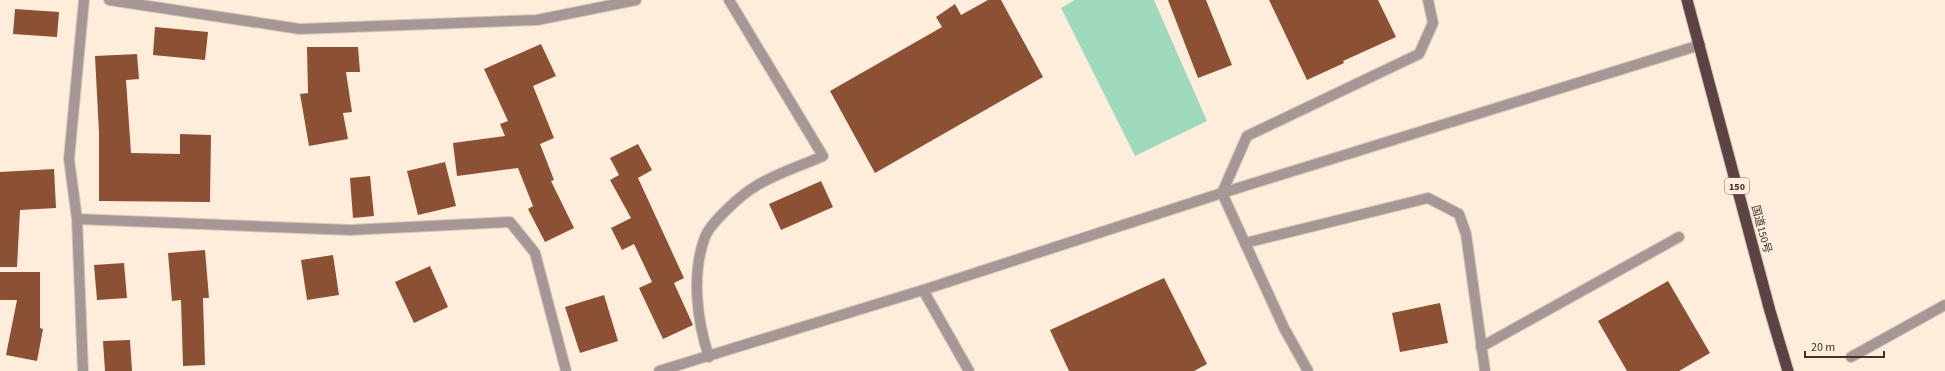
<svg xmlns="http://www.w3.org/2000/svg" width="1945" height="371" font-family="'Source Sans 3','Noto Sans JP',sans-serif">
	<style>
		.green { fill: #9fd9bd }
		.building { fill: #8c5035 }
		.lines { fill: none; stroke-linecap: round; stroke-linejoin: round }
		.minor-casing { stroke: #d8c8b8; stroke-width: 12 }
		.tertiary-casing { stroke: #d8c8b8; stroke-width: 12 }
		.trunk-casing { stroke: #d8c8b8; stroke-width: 13 }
		.minor { stroke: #a69797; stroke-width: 10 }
		.tertiary { stroke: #a69797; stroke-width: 10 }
		.trunk { stroke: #5c4343; stroke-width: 11 }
		.labels { text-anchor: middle; stroke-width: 4; stroke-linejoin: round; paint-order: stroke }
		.shield { fill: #ffeddb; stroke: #766b5f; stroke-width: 1 }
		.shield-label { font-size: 10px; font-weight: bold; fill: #3c332a }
		.street-label { font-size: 11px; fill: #3c332a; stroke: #ffeddb }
	</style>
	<rect width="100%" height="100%" fill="#ffeddb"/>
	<!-- green -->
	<polygon class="green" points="1075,0 1154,0 1207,121 1135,156 1061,8"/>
	<!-- building -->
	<g class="building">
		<polygon points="988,0 1001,0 1043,77 875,173 830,91 942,27 936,17 955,4 961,15"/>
		<polygon points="1168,0 1206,0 1232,65 1198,78"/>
		<polygon points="1269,0 1378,0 1396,37 1343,61 1344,63 1307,80"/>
		<polygon points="15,9 59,12 57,37 13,34"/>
		<polygon points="155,27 208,32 205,60 153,55"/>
		<polygon points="541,44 556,76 533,86 554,138 540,144 554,180 551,181 574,228 545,242 528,209 533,206 518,168 457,176 453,143 505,136 500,124 508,121 484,69"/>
		<polygon points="307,47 358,47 360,72 346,72 352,112 343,113 348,139 309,146 300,94 308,93"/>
		<polygon points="137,54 139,79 126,80 131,153 180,154 180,134 211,135 210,202 99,201 99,133 95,56"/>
		<polygon points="638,144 652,170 638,178 684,278 674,283 693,325 663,339 639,288 652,282 634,244 622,250 611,228 631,218 610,180 619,175 610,158"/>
		<polygon points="445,162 456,206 418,215 407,171"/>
		<polygon points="54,169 56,208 20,210 17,267 0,267 0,172"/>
		<polygon points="370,176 374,216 353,218 350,178"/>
		<polygon points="821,181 833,207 781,230 769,204"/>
		<polygon points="205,250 209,298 203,298 205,365 183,366 181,300 172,301 168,253"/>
		<polygon points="333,255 339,295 307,300 301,260"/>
		<polygon points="124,263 127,298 97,300 94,265"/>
		<polygon points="430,266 448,307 414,323 395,282"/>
		<polygon points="0,272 40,272 40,328 43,329 37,361 6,355 17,300 0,300"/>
		<polygon points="1164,278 1207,364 1194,371 1069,371 1050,330"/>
		<polygon points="1668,281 1710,353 1679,371 1627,371 1598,321"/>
		<polygon points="604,295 618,341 580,353 565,307"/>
		<polygon points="1440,303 1448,343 1400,352 1392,313"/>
		<polygon points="130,340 132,371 105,371 103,341"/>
	</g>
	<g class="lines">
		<defs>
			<g id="minor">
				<polyline points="109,0 300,29 537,20 636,0"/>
				<polyline points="77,219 350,230 510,222 535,253 566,371"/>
				<polyline points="1245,243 1428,198 1459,214 1466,234 1485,371"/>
				<polyline points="923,290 969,371"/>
				<polyline points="1481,347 1679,237"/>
				<path d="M709 357C697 321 691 274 705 237 711 222 742 194 756 186 775 174 803 165 823 156L729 0"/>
				<polyline points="1851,357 1945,305"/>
				<polyline points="83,371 77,219 69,159 84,0"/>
				<polyline points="1308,371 1284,328 1222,193 1247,136 1419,54 1433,23 1428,0"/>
			</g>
			<polyline id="tertiary" points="659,371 923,290 1222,193 1700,45"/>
			<polyline id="trunk" points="1687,0 1770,311 1788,371"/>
		</defs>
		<!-- minor casing -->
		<use href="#minor" class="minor-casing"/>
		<!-- tertiary casing -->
		<use href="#tertiary" class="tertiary-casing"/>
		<!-- trunk casing -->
		<use href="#trunk" class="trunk-casing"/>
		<!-- minor -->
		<use href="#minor" class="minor"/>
		<!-- tertiary -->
		<use href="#tertiary" class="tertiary"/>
		<!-- trunk -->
		<use href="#trunk" class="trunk"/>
	</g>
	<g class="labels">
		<!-- shield labels -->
		<rect class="shield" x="1725" y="178" width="24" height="16" rx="3"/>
		<g class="shield-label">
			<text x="1737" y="190">150</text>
		</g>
		<!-- street labels -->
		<g class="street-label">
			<text transform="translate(1762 229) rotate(75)" y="4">国道150号</text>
		</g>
	</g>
	<!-- scale -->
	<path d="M1805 351v6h79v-6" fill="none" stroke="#3c332a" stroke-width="2"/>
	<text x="1811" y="351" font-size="12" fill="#3c332a" stroke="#ffeddb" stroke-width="3" paint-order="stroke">20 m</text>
</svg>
